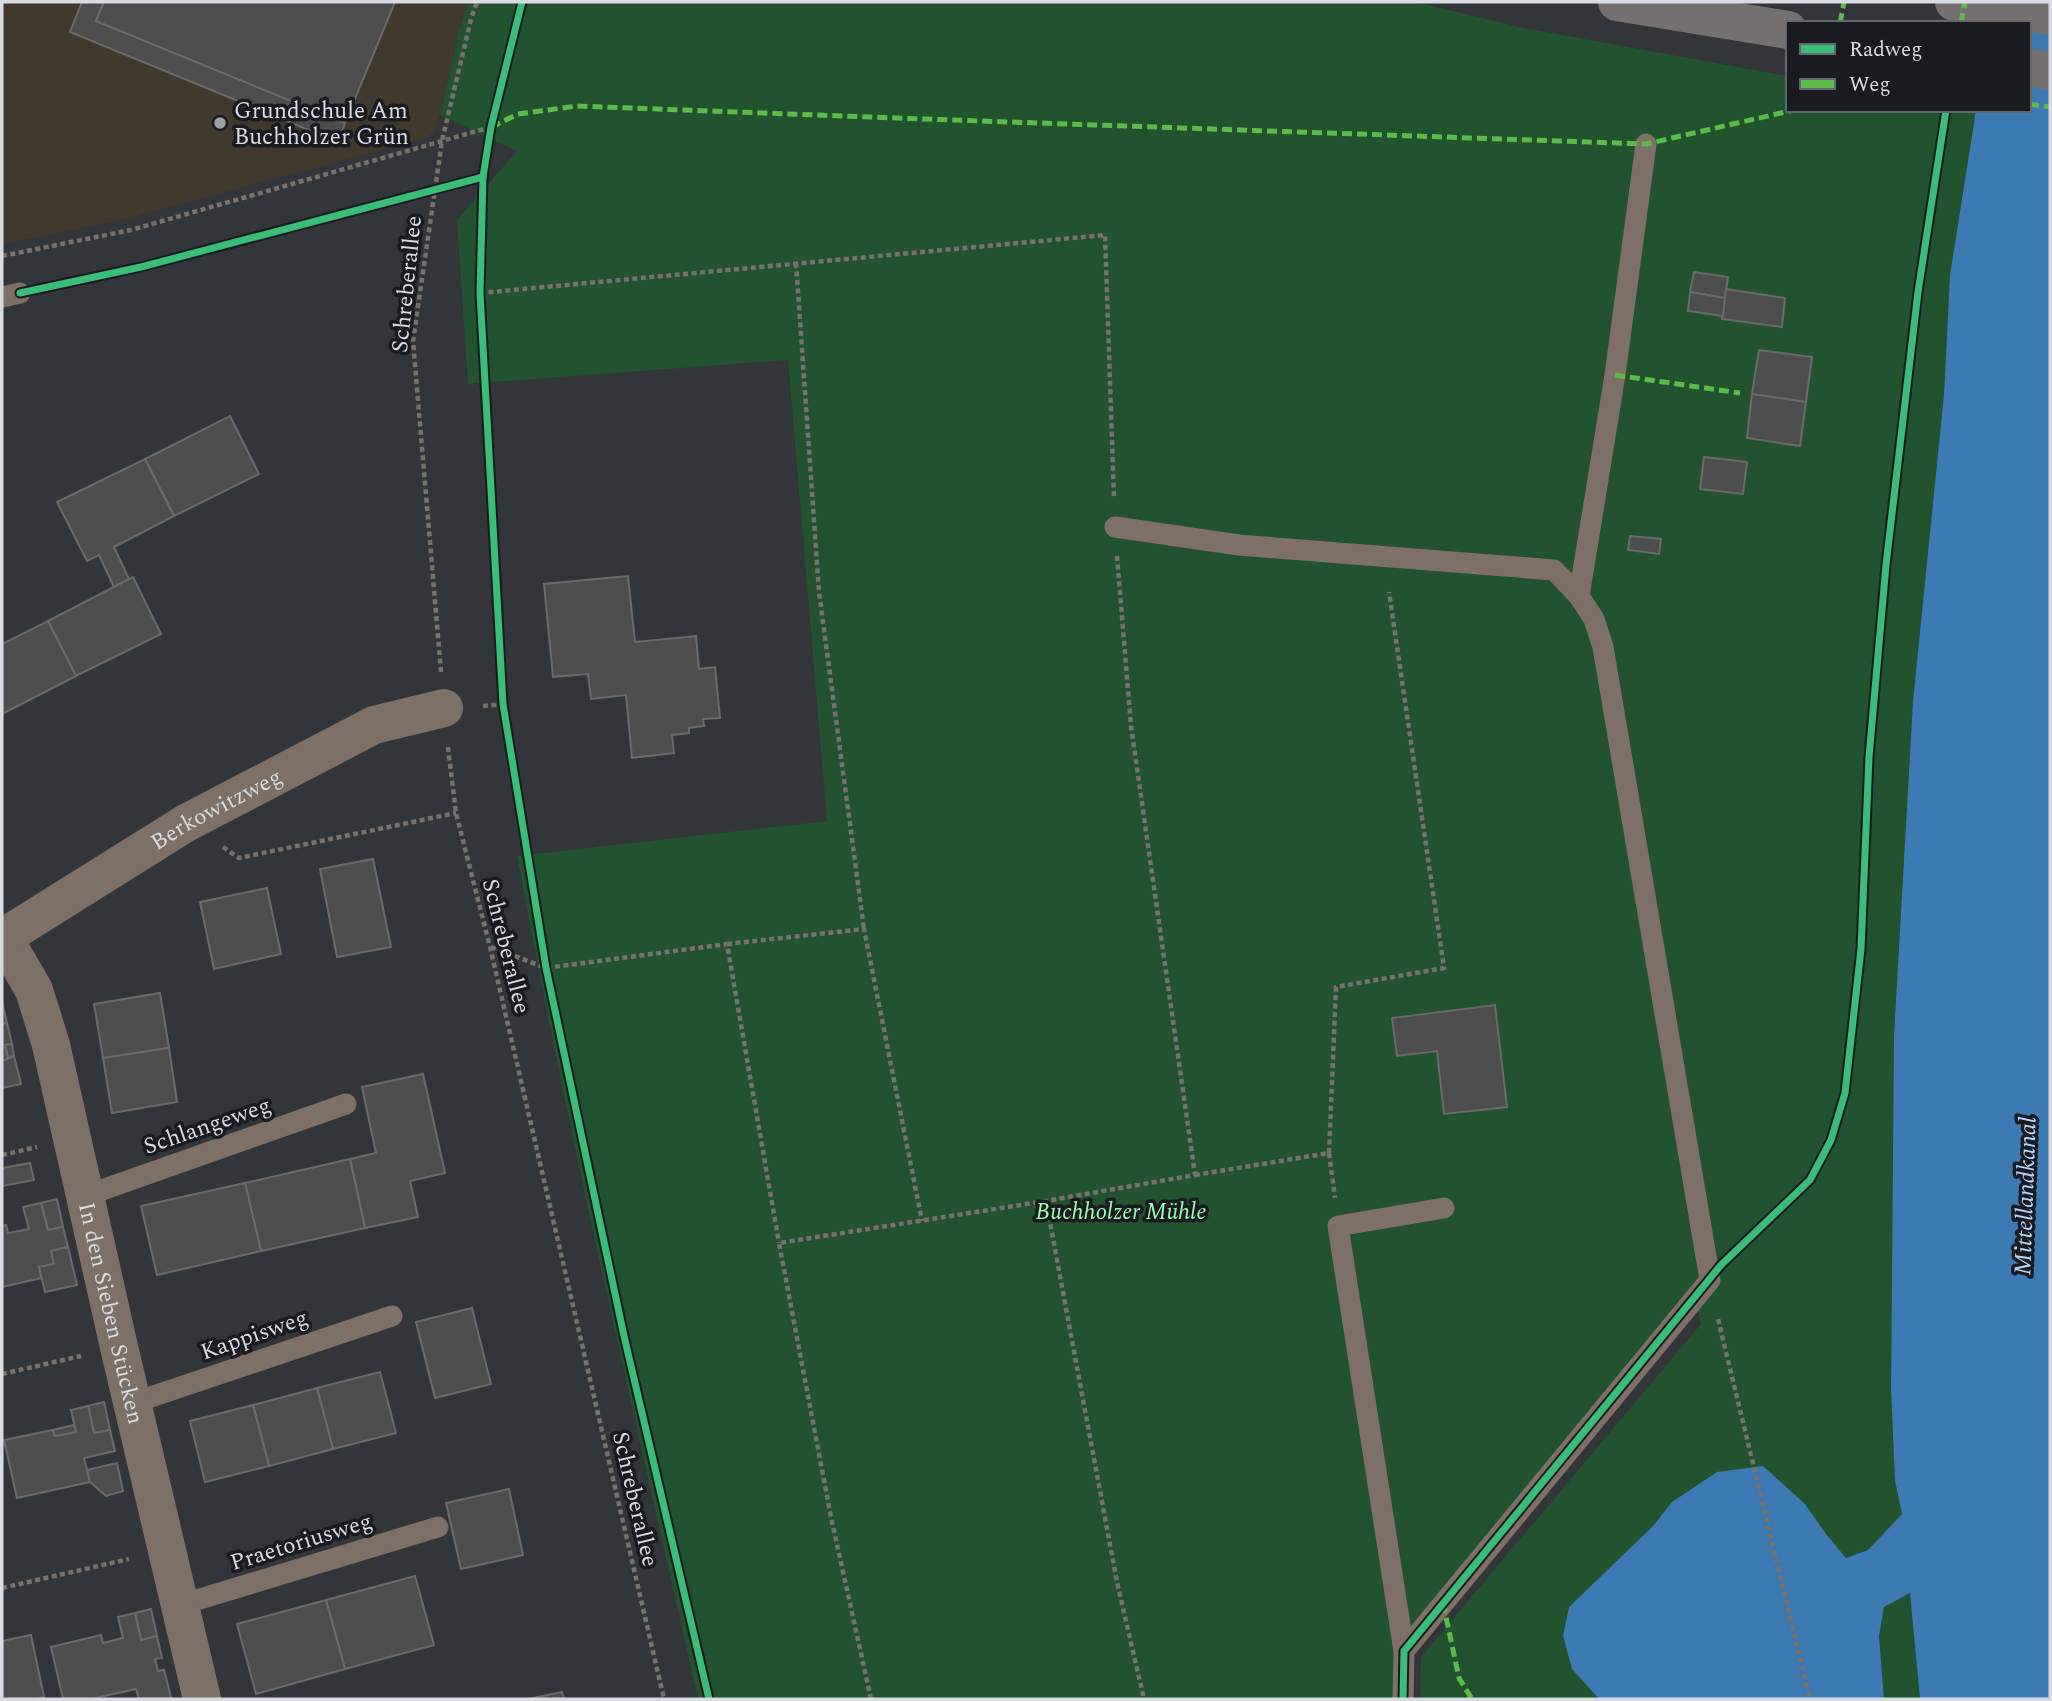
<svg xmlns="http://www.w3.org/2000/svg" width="2052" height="1701" font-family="Spectral,serif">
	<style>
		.education { fill: #41392b }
		.green { fill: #22522e }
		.water { fill: #3b7ab3 }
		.building { fill: #4e4d4e; stroke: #6b6a6a; stroke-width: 2 }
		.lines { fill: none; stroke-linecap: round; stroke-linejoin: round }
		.path { stroke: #79716c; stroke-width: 4.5; stroke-dasharray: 5 3.5; stroke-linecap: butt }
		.lane { stroke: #7e7066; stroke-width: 21 }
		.street { stroke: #7e7066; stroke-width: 38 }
		.highway { stroke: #767171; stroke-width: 38 }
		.quiet { stroke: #5cbc4b; stroke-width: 5; stroke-dasharray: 10 5; stroke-linecap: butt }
		.cycleway-casing { stroke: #191b20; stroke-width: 11 }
		.cycleway { stroke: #3abd76; stroke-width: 7 }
		.poi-dot { fill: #9ea2a7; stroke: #191b20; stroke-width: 2.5 }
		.labels { text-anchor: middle; stroke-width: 7; stroke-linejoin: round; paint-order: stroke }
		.poi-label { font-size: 23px; fill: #d8dce2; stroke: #191b20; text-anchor: start }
		.street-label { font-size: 23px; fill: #d8dce2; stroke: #191b20 }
		.park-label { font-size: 23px; font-style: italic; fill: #99feab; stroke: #191b20 }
		.water-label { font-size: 24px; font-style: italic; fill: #b4d6f8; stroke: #191b20 }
	</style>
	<rect width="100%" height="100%" fill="#32353a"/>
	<!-- education -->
	<polygon class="education" points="2,2 468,2 459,30 440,115 435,131 427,138 121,220 2,244"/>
	<!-- green -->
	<g class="green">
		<path d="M468 2H1415L1524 28 1787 76 1788 73V110H1976L1950 275 1944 394 1913 701 1894 1035 1891 1389 1895 1481 1902 1514 1868 1550 1846 1558 1763 1466 1692 1490 1672 1502 1653 1526 1601 1576 1563 1636 1572 1668 1599 1699H1420L1421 1657 1701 1324 1692 1289 1393 1648 1394 1699H698C635 1419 569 1139 517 856L827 821 788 360 468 384 457 220 517 151 440 115 459 30Z"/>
		<polygon points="1911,1593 1920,1699 1884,1699 1879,1636 1884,1606"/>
	</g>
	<!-- water -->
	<polygon class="water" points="2050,2 2050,1699 1920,1699 1910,1593 1884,1607 1879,1636 1884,1699 1599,1699 1572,1669 1563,1636 1569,1607 1653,1526 1672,1502 1717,1472 1763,1466 1805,1504 1826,1534 1846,1558 1868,1550 1902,1514 1895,1481 1891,1389 1894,1035 1913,701 1944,394 1950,275 1976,110 2029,110 2029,23"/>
	<!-- building -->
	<g class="building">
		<polygon points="82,2 104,2 96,21 345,123 338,142 70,32"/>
		<polygon points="104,2 395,2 345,123 96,21"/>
		<polygon points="1694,272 1728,277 1725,298 1690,292"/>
		<polygon points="1726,289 1785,298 1782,327 1722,319"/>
		<polygon points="1690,292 1725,298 1723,316 1688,311"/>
		<polygon points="1759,350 1812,357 1806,402 1752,394"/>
		<polygon points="1752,394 1806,402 1800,446 1747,438"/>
		<polygon points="230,416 259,474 174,516 145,459"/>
		<polygon points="1704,457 1747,462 1743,494 1700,489"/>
		<polygon points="145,459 174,516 114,547 129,579 114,587 99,555 87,561 57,502"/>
		<polygon points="1630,536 1661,539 1659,554 1628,550"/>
		<polygon points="628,576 635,642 696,636 699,669 715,667 720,718 703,719 704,726 689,728 689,733 672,735 674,753 632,758 626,695 591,699 588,674 553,677 544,584"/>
		<polygon points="133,577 161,634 76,676 48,621"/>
		<polygon points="48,621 76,676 2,714 2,644"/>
		<polygon points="373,859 391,947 337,957 320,869"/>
		<polygon points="267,888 281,954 214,969 200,902"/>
		<polygon points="160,993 169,1048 103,1058 94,1004"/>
		<polygon points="2,1002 7,1023 2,1024"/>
		<polygon points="1495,1005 1507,1107 1444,1114 1437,1051 1397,1056 1392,1018"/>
		<polygon points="7,1023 12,1044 5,1045 8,1060 2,1061 2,1024"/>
		<polygon points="12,1044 14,1056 8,1057 5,1045"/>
		<polygon points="169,1048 177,1102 112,1113 103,1058"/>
		<polygon points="14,1056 21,1084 2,1088 2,1061"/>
		<polygon points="423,1074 445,1173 410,1181 418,1217 365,1228 350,1159 376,1153 362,1087"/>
		<polygon points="350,1159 365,1228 261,1251 245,1183"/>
		<polygon points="30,1163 34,1180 2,1186 2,1168"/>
		<polygon points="245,1183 261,1251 157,1275 141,1206"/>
		<polygon points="57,1199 63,1227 48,1230 41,1203"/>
		<polygon points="41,1203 48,1230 63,1227 68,1247 51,1251 54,1264 39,1267 42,1278 2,1287 2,1226 6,1225 8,1233 29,1229 23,1207"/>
		<polygon points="68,1247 77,1285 45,1292 39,1267 54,1264 51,1251"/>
		<polygon points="472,1308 491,1384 435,1398 416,1322"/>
		<polygon points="380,1372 396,1433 333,1449 317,1388"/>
		<polygon points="317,1388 333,1449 269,1466 253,1405"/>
		<polygon points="104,1402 110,1430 94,1433 88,1406"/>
		<polygon points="253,1405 269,1466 205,1482 190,1421"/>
		<polygon points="88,1406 94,1433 110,1430 115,1451 84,1458 90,1482 17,1498 4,1440 53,1430 55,1436 76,1432 71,1410"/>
		<polygon points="74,1425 76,1432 55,1436 53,1430"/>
		<polygon points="117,1463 123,1491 106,1496 90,1482 87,1470"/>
		<polygon points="509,1489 523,1555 461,1569 446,1503"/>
		<polygon points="415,1576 434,1645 345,1669 326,1600"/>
		<polygon points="326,1600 345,1669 256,1694 237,1624"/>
		<polygon points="151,1609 157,1636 141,1640 135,1613"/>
		<polygon points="135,1613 141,1640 157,1636 162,1658 155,1659 158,1671 164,1670 171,1697 167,1699 139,1699 136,1689 91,1699 63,1699 51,1647 101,1635 103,1643 123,1638 118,1617"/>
		<polygon points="31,1635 44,1697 34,1699 2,1699 2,1641"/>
		<polygon points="562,1692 564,1699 528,1699"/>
	</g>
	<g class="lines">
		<!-- path -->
		<g class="path">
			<polyline points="2,256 131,230 491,127"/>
			<polyline points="796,263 819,592 864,929"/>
			<polyline points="480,293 1105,235 1114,499"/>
			<polyline points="1117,556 1131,726 1195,1175 1046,1201 1117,1582 1144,1699"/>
			<polyline points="441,672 413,341 442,141 471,19 477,2"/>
			<polyline points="483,706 503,704"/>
			<polyline points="448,747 456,813 490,947 664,1699"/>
			<polyline points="223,847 239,858 456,813"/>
			<polyline points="727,944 864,929 922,1221"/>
			<polyline points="491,947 546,968 727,944 779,1243"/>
			<polyline points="1329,1153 1336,987 1444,968 1389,592"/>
			<polyline points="2,1155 37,1147"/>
			<polyline points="1195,1175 1329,1153 1335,1198"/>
			<polyline points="1718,1319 1810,1699"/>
			<polyline points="2,1374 81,1356"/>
			<polyline points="2,1588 129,1559"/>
			<polyline points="871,1699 831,1517 779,1243 1046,1201"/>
		</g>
		<!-- lane -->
		<g class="lane">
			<polyline points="2,297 20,293"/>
			<polyline points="1115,527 1239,545 1554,570 1579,596 1594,619 1603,647 1710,1280 1404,1651 1403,1699"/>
			<polyline points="1579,596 1615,375 1646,144"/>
			<polyline points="85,1196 346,1104"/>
			<polyline points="133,1403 392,1316"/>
			<polyline points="180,1605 438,1527"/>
			<polyline points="1404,1651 1338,1226 1444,1208"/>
		</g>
		<!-- street -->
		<g class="street">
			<path id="s1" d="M2 935 34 990 51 1045 119 1347 202 1699"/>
			<path id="s2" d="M4 937 186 823 374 725 444 708"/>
		</g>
		<!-- highway -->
		<g class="highway">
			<polyline points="1617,2 1788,30"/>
			<polyline points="1954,2 2050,16"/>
			<polyline points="2029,68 2050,71"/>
		</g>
		<!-- quiet -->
		<g class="quiet">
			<polyline points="1840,23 1844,2"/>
			<polyline points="1961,23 1965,2"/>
			<polyline points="2029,104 2050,107"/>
			<polyline points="491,127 518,114 577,106 923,119 1646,144 1794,110"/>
			<polyline points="1615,375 1740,393"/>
			<polyline points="1443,1603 1459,1678 1472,1699"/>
		</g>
		<defs>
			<g id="cycleway">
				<polyline points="522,2 491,127 483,177 480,293 503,704 546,968 624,1336 709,1699"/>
				<polyline points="20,293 141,267 483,177"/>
				<polyline points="1403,1699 1404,1651 1721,1265 1810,1180 1831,1140 1845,1093 1861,949 1869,757 1886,565 1918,292 1946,110"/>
			</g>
		</defs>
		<!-- cycleway casing -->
		<use href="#cycleway" class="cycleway-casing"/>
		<!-- cycleway -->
		<use href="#cycleway" class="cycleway"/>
	</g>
	<!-- markers -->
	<circle class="poi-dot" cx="220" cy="123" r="7"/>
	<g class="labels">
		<!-- poi labels -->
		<g class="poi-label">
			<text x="234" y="118">Grundschule Am<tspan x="234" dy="26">Buchholzer Grün</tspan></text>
		</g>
		<!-- street labels -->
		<g class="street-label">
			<text transform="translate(406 284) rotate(-84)" y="8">Schreberallee</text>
			<text dy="8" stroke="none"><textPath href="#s2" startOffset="248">Berkowitzweg</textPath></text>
			<text transform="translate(507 946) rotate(76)" y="8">Schreberallee</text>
			<text transform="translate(207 1125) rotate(-19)" y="8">Schlangeweg</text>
			<text dy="8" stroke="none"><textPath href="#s1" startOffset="396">In den Sieben Stücken</textPath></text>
			<text transform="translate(254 1334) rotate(-19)" y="8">Kappisweg</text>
			<text transform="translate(636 1499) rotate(77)" y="8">Schreberallee</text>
			<text transform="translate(301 1541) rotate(-17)" y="8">Praetoriusweg</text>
		</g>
		<!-- park labels -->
		<g class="park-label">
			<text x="1121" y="1219">Buchholzer Mühle</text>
		</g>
		<!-- water labels -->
		<g class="water-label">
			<text transform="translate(2025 1196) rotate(-88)" y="8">Mittellandkanal</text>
		</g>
	</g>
	<!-- border -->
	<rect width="2052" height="1701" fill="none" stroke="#d8dce2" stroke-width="7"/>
	<!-- legend -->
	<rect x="1786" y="21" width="245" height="91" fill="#191b20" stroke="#65686e" stroke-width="2"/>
	<rect x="1800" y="44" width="35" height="10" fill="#3abd76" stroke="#65686e" stroke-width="2"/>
	<text x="1849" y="56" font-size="21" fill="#d8dce2">Radweg</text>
	<rect x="1800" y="79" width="35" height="10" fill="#5cbc4b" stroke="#65686e" stroke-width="2"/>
	<text x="1849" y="91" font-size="21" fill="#d8dce2">Weg</text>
</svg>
